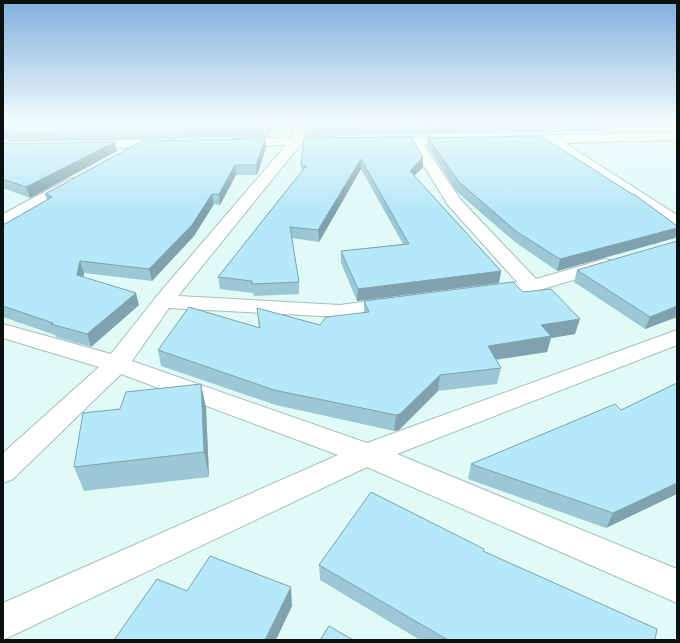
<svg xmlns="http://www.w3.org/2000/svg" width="680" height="643" font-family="'Space Grotesk',sans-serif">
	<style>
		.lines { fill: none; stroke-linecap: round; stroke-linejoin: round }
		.street-casing { stroke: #a6bfbb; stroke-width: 2 }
		.street { fill: #fff; fill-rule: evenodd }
		.wall { fill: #9cc8d6 }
		.shaded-wall { fill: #7fa2ae }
		.building { fill: #b5e8f9; stroke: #7fa2ae }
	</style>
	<rect width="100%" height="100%" fill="#e0faf6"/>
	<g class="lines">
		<defs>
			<g id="street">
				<polygon points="294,122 306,122 304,137 334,137 339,138 341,141 339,144 334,145 300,145 178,296 340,305 392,298 399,300 403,304 399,308 392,310 340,317 169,308 132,361 367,443 677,330 677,345 397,454 677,569 677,603 367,467 3,640 3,603 338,455 121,374 13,479 3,483 3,453 99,367 3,338 3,324 111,354 156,297 286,145 236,146 231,145 229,142 231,139 291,138"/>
				<polygon points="677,132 677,140 565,143 677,215 677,228 671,227 547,143 516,144 511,143 509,140 511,137 516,136"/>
				<polygon points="384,137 463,138 465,141 463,144 458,145 424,145 460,199 536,279 605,259 612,261 615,265 612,269 532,292 490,298 483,296 480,292 483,288 517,282 448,205 411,145 379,144 377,141 379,138"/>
				<polygon points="168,139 173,140 175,143 173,146 86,149 81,148 79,145 81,142 86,141"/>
				<polygon points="72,178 77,180 80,183 77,186 9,225 3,226 3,214 67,180"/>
			</g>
		</defs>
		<!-- street casing -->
		<use href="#street" class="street-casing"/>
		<!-- street -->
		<use href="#street" class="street"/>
	</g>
	<!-- wall -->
	<g class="wall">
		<polygon points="3,122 274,122 269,137 8,142 7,139 3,140"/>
		<polygon points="607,124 605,131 306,136 305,129"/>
		<polygon points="304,138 423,167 414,176 501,271 499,283 357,301 341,263 341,251 403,244 361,169 319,242 291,238 299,282 299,294 254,296 253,293 220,289 218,277 302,171 301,166"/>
		<polygon points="428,138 677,226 677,233 675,238 557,271 515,242 457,192 427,146"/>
		<polygon points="265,139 266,148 257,175 236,175 220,205 214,204 194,236 152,281 84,273 83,277 139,305 91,347 56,337 55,335 3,317 3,224 5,224 47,200 45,194"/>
		<polygon points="115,142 117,151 30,198 3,188 3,144"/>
		<polygon points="577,270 677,317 645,329 574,282"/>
		<polygon points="523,292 575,334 551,338 547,352 496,360 501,368 497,384 438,391 399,430 394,431 276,405 161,366 158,350 259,328 257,308 320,325 364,313 364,301"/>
		<polygon points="677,383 606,528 468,479 471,464 621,410"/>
		<polygon points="206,407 209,477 84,491 74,467"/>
		<polygon points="483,552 655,640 420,640 320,580 319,565"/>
	</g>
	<!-- shaded-wall -->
	<g class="shaded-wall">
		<polygon points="271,122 274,122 269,137 269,128"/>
		<polygon points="265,139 266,148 257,175 256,165"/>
		<polygon points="115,142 117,151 30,198 26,187"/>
		<polygon points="423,157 423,167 409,181 410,171"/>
		<polygon points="361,159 361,169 319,242 318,230"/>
		<polygon points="235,165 236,175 220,205 219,194"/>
		<polygon points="212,194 214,204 194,236 152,281 149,269"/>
		<polygon points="677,228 677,233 675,238 557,271 560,259"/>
		<polygon points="80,261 84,273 81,287 77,275"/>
		<polygon points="501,271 499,283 357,301 358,289"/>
		<polygon points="136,293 139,305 91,347 87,334"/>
		<polygon points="677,306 677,317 645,329 650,317"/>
		<polygon points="580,319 575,334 551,338 547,352 485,361 488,346 541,325"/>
		<polygon points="440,375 438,391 399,430 394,431 396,415"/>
		<polygon points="201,384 206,407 209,477 204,452"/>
		<polygon points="677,483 677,494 606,528 613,513"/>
		<polygon points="291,587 292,606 276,640 265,640"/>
	</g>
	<!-- building -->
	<g class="building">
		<polygon points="3,122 271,122 269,128 5,133 12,130 3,130"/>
		<polygon points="306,122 605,122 607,124 305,129"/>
		<polygon points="541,136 632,194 634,194 677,226 677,228 560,259 517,232 459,182 428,138"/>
		<polygon points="411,137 423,157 410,171 501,271 358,289 341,251 409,244 361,159 318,230 290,227 299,282 252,284 252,281 218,277 306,166 301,166 304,138"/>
		<polygon points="265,139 256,165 235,165 219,194 212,194 192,225 149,269 80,261 77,275 136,293 87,334 51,324 53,323 3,306 3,224 5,224 52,197 45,194 142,141"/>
		<polygon points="115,142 26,187 3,179 3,144"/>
		<polygon points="677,241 677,296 676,296 677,297 677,306 650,317 577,270"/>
		<polygon points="513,282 523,292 551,289 580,319 541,325 551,336 488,346 501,368 440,375 400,414 396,415 274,390 158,350 189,307 260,328 257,308 320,325 326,317 369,312 364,301"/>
		<polygon points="677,383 677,483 613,513 471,464 615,404 621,410"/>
		<polygon points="201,384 204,452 74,467 83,413 120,409 126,392"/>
		<polygon points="371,492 484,549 483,551 657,629 655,640 448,640 319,565"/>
		<polygon points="210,556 291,587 265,640 114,640 157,579 187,591"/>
		<polygon points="329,626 353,640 320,640"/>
	</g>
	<!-- sky -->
	<linearGradient id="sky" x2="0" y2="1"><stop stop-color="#81afdf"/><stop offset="0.58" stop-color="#f1fdfb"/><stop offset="1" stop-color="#f1fdfb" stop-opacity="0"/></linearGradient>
	<rect width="680" height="212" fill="url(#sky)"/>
	<!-- border -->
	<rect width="680" height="643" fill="none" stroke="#091211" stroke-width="8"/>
</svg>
